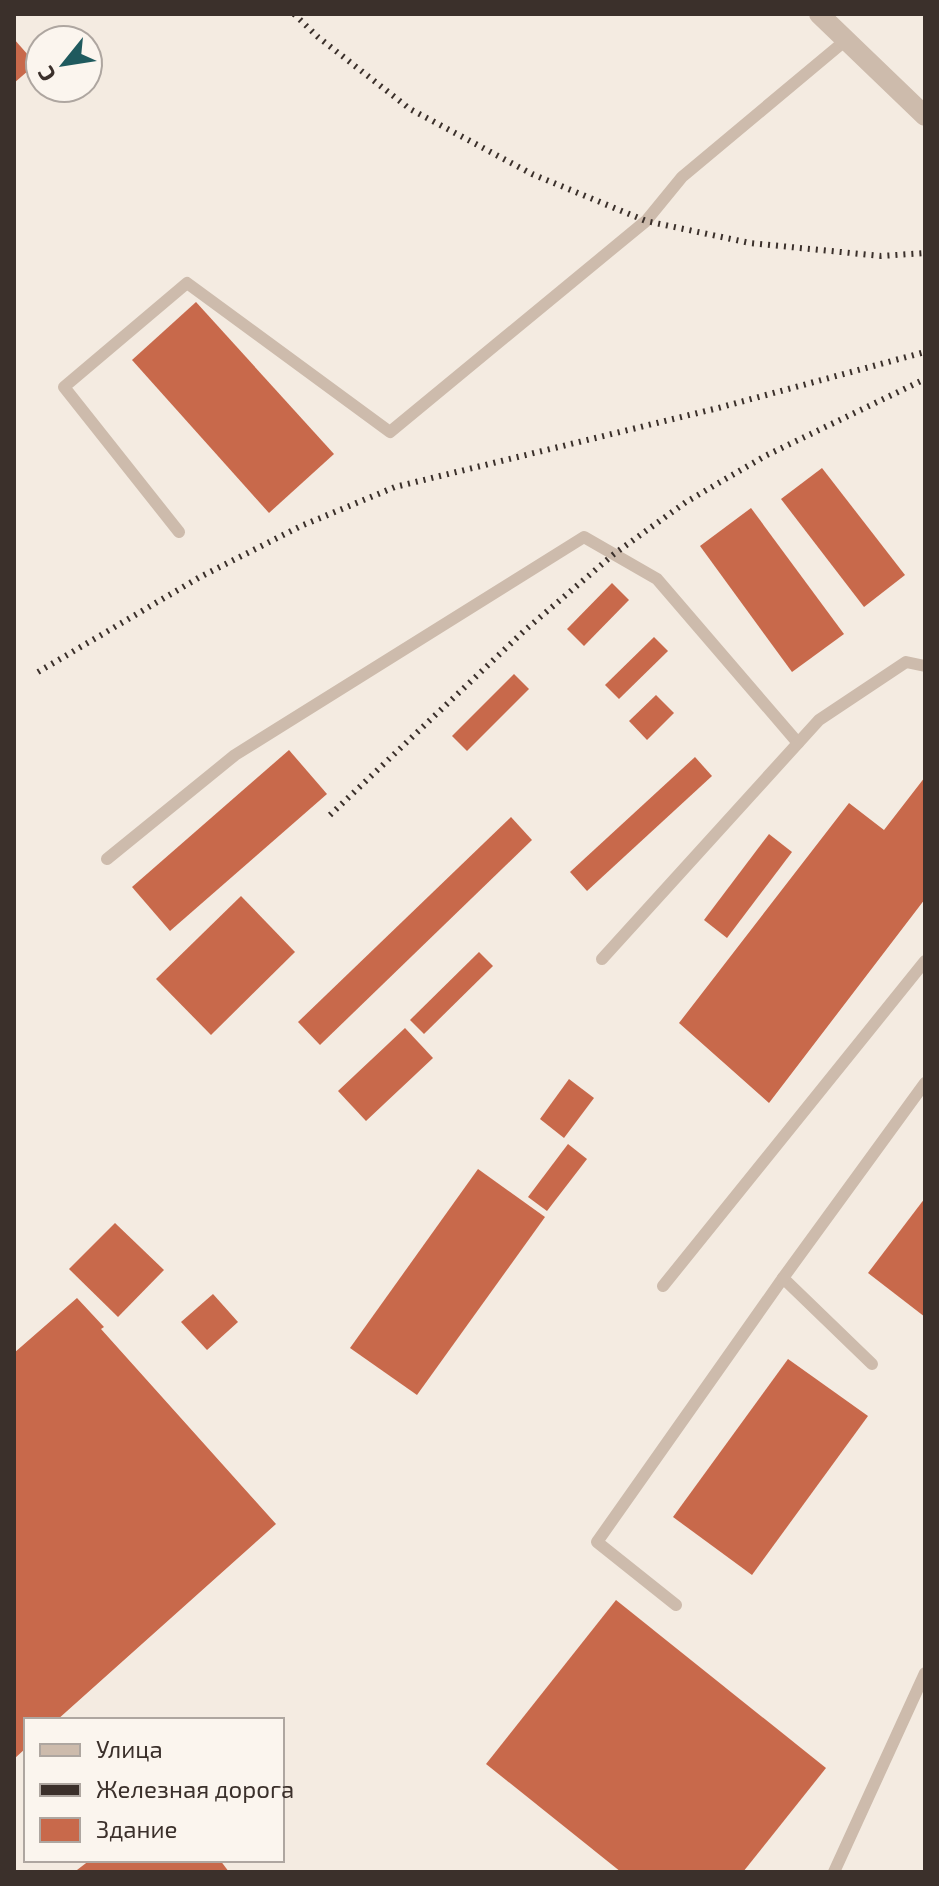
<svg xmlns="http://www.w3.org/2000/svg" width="939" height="1886" font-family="'Exo 2',sans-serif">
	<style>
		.building { fill: #c8694b }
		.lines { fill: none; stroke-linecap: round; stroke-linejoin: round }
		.lane { stroke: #cdbbac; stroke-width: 12 }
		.street { stroke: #cdbbac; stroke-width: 20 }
		.rail { stroke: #3b302b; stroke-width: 6; stroke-dasharray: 2 6; stroke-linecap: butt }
	</style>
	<rect width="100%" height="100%" fill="#f4ebe1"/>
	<!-- building -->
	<g class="building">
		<polygon points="14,39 36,64 14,83"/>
		<polygon points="196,302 334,454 269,513 132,360"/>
		<polygon points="822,468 905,575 864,607 781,499"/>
		<polygon points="751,508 844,634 792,672 700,546"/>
		<polygon points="612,583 629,600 584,646 567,629"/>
		<polygon points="654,637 668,651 619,699 605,685"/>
		<polygon points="514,674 529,689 467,751 452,736"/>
		<polygon points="656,695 674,713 647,740 629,721"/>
		<polygon points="289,750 327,794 170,931 132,887"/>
		<polygon points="695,757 712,776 587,891 570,872"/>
		<polygon points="925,777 925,899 769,1103 679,1023 849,803 884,830"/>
		<polygon points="511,817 532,840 320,1045 298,1022"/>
		<polygon points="769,834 792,852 727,938 704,920"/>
		<polygon points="241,896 295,952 211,1035 156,979"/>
		<polygon points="479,952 493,966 424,1034 410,1020"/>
		<polygon points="405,1028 433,1058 366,1121 338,1091"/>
		<polygon points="569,1079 594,1098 564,1138 540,1119"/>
		<polygon points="568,1144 587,1159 547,1211 528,1197"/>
		<polygon points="478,1169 545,1217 417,1395 350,1348"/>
		<polygon points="925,1198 925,1317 868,1273"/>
		<polygon points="115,1223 164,1270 118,1317 69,1269"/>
		<polygon points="213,1294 238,1322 207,1350 181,1322"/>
		<polygon points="77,1298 104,1327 101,1329 276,1524 57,1720 26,1720 26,1748 14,1759 14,1353"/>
		<polygon points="788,1359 868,1416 752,1575 673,1517"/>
		<polygon points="616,1600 826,1768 743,1872 621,1872 486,1764"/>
		<polygon points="90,1860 220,1860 229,1872 79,1872 77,1870"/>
	</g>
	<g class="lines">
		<!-- lane -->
		<g class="lane">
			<polyline points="179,532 64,387 187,283 390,432 646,221 682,177 846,40"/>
			<polyline points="107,859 235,755 584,537 657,579 798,743"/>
			<polyline points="602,959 819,720 906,662 925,666"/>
			<polyline points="783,1278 872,1364"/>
			<polyline points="663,1286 925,961"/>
			<polyline points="676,1605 597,1542 783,1278 925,1083"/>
			<polyline points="834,1872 925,1673"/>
		</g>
		<!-- street -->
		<polyline class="street" points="819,14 925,116"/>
		<!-- rail -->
		<g class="rail">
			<polyline points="294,14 318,37 410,109 532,174 646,221 750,243 881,256 925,253"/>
			<polyline points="38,672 200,577 301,526 395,487 718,408 925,352"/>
			<polyline points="330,815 524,631 614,554 686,502 765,456 925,379"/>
		</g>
	</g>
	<!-- border -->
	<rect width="939" height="1886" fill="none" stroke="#3b302b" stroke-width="32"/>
	<!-- legend -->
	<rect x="24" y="1718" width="260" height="144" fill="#fbf5ee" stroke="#aea6a0" stroke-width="2"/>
	<rect x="40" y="1744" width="40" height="12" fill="#cdbbac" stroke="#aea6a0" stroke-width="2"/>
	<text x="96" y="1758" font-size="24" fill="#3b302b">Улица</text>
	<rect x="40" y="1784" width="40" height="12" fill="#3b302b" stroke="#aea6a0" stroke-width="2"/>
	<text x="96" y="1798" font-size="24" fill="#3b302b">Железная дорога</text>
	<rect x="40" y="1818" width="40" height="24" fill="#c8694b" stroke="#aea6a0" stroke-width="2"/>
	<text x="96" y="1838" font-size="24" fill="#3b302b">Здание</text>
	<!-- north arrow -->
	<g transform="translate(64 64) rotate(240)"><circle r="38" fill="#fbf5ee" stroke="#aea6a0" stroke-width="2"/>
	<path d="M0-6L14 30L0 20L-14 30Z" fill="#1f5a5e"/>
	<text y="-12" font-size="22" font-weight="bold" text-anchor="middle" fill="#3b302b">С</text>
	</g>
</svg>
